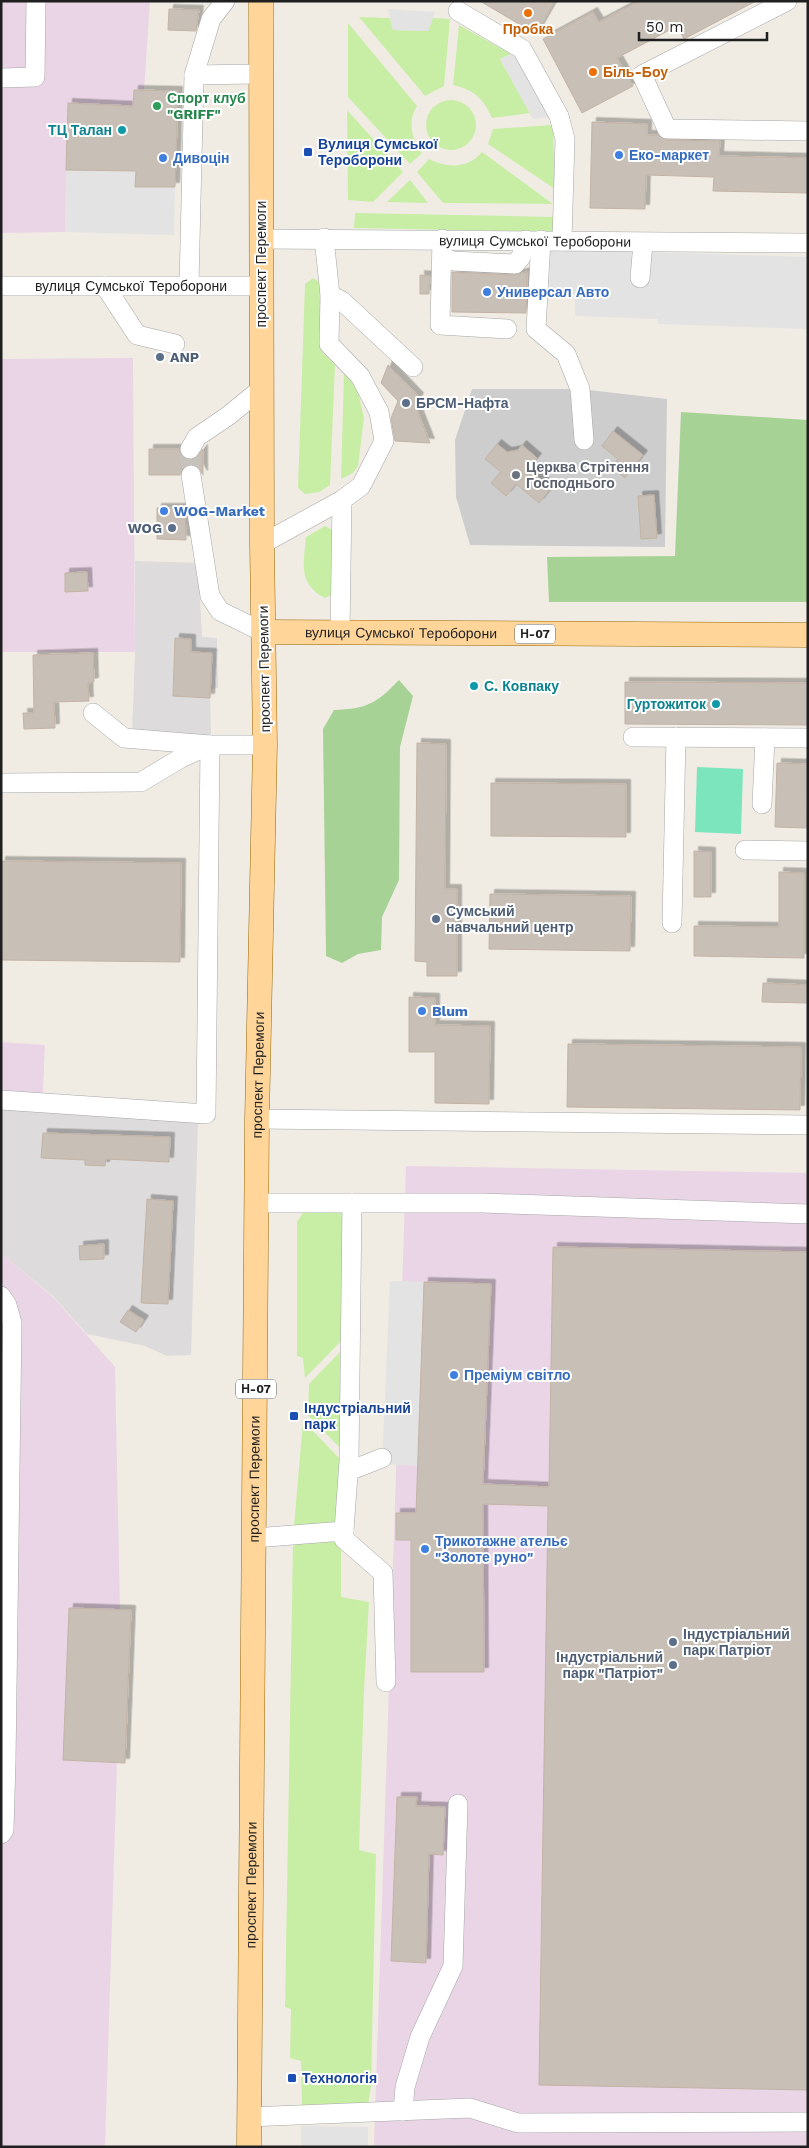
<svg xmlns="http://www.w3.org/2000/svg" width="809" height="2148" font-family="'Work Sans',sans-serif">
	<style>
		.residential { fill: #dddbdb }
		.industrial { fill: #ead5e6 }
		.religious { fill: #cdcdcd }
		.grass { fill: #c8eea6 }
		.forest { fill: #a7d296 }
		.pitch { fill: #7ce5be }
		.parking { fill: #e3e3e3 }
		.building { fill: #c8bfb7; stroke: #c3b3a5; filter: url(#shadow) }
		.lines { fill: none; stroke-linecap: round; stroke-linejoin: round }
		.minor-tunnel { stroke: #c6c3bd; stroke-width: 19; stroke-dasharray: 19 9; stroke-linecap: butt }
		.minor-casing { stroke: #a6a6a6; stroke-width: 20 }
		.major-casing { stroke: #996800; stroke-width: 25 }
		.minor { stroke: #fff; stroke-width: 19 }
		.major { stroke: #ffd59a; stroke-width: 24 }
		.food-dot { fill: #e8710a; stroke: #fff; stroke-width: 2 }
		.leisure-dot { fill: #2e9e5b; stroke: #fff; stroke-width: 2 }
		.culture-dot { fill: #0f9aa8; stroke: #fff; stroke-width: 2 }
		.transit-dot { fill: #1a4fb4; stroke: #fff; stroke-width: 2 }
		.shop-dot { fill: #3f7fe0; stroke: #fff; stroke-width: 2 }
		.service-dot { fill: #5c6f8a; stroke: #fff; stroke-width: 2 }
		.worship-dot { fill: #6b7280; stroke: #fff; stroke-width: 2 }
		.labels { text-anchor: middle; stroke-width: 4; stroke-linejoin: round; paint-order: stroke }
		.shield { fill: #fff; stroke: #626262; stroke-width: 1 }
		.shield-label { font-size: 12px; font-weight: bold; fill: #1f1f1f }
		.food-label { font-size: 14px; font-weight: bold; fill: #c56008; stroke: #fff }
		.leisure-label { font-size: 14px; font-weight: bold; fill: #27864d; stroke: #fff; text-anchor: start }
		.culture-label { font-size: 14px; font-weight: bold; fill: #0d838f; stroke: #fff; text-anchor: end }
		.transit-label { font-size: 14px; font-weight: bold; fill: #164399; stroke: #fff; text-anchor: start }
		.shop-label { font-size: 14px; font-weight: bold; fill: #366cbe; stroke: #fff; text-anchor: start }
		.street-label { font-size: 14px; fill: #1f1f1f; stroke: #fff }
		.service-label { font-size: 14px; font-weight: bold; fill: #4e5e75; stroke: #fff; text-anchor: start }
		.worship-label { font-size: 14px; font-weight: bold; fill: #5b616d; stroke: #fff; text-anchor: start }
	</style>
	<defs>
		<filter id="shadow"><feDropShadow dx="4.5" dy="-4.5" stdDeviation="0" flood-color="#0004"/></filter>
	</defs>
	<rect width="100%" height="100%" fill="#f0ece4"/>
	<!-- residential -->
	<g class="residential">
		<polygon points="135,561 198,563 202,637 217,638 218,688 210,689 211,735 132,733 135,652"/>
		<polygon points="1,1109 198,1121 191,1355 167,1356 145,1346 87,1334 54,1297 1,1253"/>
	</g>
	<!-- industrial -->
	<g class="industrial">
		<polygon points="1,1 150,1 144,90 134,90 133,106 68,103 65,232 1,233"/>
		<polygon points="133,358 135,652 1,652 1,359"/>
		<polygon points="1,1042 45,1045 42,1111 1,1109"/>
		<polygon points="406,1166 808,1173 808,2147 374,2145"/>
		<polygon points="1,1253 54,1298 115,1367 120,1609 131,1610 125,1763 117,1763 105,2147 1,2147"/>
	</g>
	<!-- religious -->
	<polygon class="religious" points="472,389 580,389 667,399 665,547 470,545 456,497 455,440"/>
	<!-- grass -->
	<g class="grass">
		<polygon points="359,17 390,18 393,30 428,31 433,18 450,19 444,86 425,96"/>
		<path d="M348 23 417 106C407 122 412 139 422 153L410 164 348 97Z"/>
		<path d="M459 25 511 54 500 59 530 113 492 118C483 98 474 90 453 85Z"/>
		<circle cx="451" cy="125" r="25"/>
		<polygon points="347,110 403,172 373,202 348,200"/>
		<polygon points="553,125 555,189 488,144 493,129"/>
		<path d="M482 152 553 204 443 203 417 172 429 159C447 168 468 169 482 152Z"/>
		<polygon points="410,180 428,203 387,202"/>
		<polygon points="355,213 554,217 554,232 354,228"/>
		<polygon points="313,278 322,284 321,351 335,365 330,485 319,492 305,494 298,488 305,284"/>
		<polygon points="344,373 357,388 364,418 358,466 353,473 341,479"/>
		<path d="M325 526 334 531 331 595 325 598C297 583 304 563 306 537Z"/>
		<polygon points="348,1210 345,1337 305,1378 303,1358 297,1356 297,1222 304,1211"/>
		<polygon points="344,1348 343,1451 308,1415 309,1384"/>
		<polygon points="303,1421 343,1462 340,1524 294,1526"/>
		<polygon points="334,1540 341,1548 341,1597 369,1602 364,1691 359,1850 376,1854 371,2086 368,2105 302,2107 301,2061 290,2058 291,2009 285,2007 293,1543"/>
	</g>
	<!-- forest -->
	<g class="forest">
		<polygon points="681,412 808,420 808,602 549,602 547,557 675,556"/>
		<path d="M399 680 413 696 400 747 399 880 382 917 381 950 358 954 342 963 326 956 323 729 334 710C367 709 377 703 399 680Z"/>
	</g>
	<!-- pitch -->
	<polygon class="pitch" points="697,767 743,769 741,834 695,832"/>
	<!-- parking -->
	<g class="parking">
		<polygon points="388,9 435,12 428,31 393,30"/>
		<polygon points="522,49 559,116 533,119 500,59"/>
		<polygon points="66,170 136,171 135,187 175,187 174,235 65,232"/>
		<polygon points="550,249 808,257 808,329 658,324 658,319 575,316 575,294 549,294"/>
		<polygon points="390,1281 424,1282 417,1466 382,1464"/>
		<polygon points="301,2126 368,2127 368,2147 301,2147"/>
	</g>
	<!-- building -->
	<g class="building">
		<polygon points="480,1 555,1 536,34"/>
		<polygon points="639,1 756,1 684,39 677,26 617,58 633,86 582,113 543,39 593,12 599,22"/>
		<polygon points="169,9 199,10 196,31 168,30"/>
		<polygon points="134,90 178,91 175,187 135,187 136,171 66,170 68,103 133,106"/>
		<polygon points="592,122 647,124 647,135 658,135 667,140 720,141 719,156 808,158 808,193 713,191 714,177 646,175 645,209 590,208"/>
		<polygon points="452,272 514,275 527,272 526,313 452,312"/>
		<polygon points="420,275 430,276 429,294 420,294"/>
		<polygon points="388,365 419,397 415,405 430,443 395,441 391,418 398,401 381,383"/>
		<polygon points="613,431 643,455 625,478 612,467 618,459 602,446"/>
		<polygon points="497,444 507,452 518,450 522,445 537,458 528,469 551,488 539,503 516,484 506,496 491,483 501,472 485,459"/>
		<polygon points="149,449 179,449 181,455 189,460 196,458 203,449 203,475 199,468 190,464 184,467 180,475 149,475"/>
		<polygon points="654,495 657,538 641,539 638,496"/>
		<polygon points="157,508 185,508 186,540 157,539"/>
		<polygon points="87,572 88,591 65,592 65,573"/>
		<polygon points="175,638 191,639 191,652 212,653 210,698 173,696"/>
		<polygon points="93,653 94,682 88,683 89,701 54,702 55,728 24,729 23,713 34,713 33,655"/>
		<polygon points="625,682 808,683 808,725 625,724"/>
		<polygon points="417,743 446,744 445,889 457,889 457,976 427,976 427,962 415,961"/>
		<polygon points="777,763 808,764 807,828 775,827"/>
		<polygon points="491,783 626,784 626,837 491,836"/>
		<polygon points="694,851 711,852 711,897 694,897"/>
		<polygon points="1,861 181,863 180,962 1,960"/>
		<polygon points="779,872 804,873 804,958 694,956 694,926 779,927"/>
		<polygon points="490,894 631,896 630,951 489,949"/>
		<polygon points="763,983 808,985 808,1003 762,1002"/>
		<polygon points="409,997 435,998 435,1025 490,1026 489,1104 435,1103 435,1052 409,1052"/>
		<polygon points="568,1044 801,1047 800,1110 567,1107"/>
		<polygon points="43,1133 170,1137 169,1162 106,1159 105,1166 85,1165 85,1160 41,1158"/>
		<polygon points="147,1199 173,1201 168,1304 141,1303"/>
		<polygon points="104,1244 104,1259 80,1260 79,1246"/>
		<polygon points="553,1247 808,1252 808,2090 539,2085 548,1506 483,1504 484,1672 411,1672 411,1540 396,1540 396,1513 416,1513 424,1282 491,1284 483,1484 549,1487"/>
		<polygon points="128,1310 144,1320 136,1332 120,1322"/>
		<polygon points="69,1608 131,1610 125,1763 63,1760"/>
		<polygon points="397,1797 417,1797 416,1806 445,1807 443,1855 429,1854 426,1963 391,1961"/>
	</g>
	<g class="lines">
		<!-- minor-tunnel -->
		<polyline class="minor-tunnel" points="190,449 191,475"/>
		<defs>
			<g id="minor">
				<polyline points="787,1 642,75 667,129 808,131"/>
				<polyline points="458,11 522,49 559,116 565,139 562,241"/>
				<polyline points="194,75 262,74"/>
				<polyline points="1,78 35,77 36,1"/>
				<path id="s1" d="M261 239 808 243"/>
				<polyline points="442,239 440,325 507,329"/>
				<polyline points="541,240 536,329 566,354 580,389 584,440"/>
				<polyline points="443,257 453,261 515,264 521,257 526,240"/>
				<polyline points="640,278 643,243"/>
				<polyline points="189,285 194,75 211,19 225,1"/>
				<path id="s2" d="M1 286H261"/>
				<polyline points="105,286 137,335 175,344"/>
				<polyline points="330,295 342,301 413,367"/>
				<polyline points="190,449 197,437 228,416 261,389"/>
				<polyline points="191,475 210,596 220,611 263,632"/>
				<polyline points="262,544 342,500 361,486 384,441 379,412 360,376 329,344 330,295 324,238"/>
				<polyline points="340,634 342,500"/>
				<polyline points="633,737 808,738"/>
				<polyline points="1,783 141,782 181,758 210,745 265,745"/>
				<polyline points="762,804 765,738"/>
				<polyline points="745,850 808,851"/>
				<polyline points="672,923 676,737"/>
				<polyline points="1,1100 206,1114 210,745 124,738 93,713"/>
				<polyline points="257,1119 808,1125"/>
				<polyline points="257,1203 482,1203 808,1214"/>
				<polyline points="1,1296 7,1305 12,1323 6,1762 4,1830 1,1834"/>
				<polyline points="349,1471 382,1458"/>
				<polyline points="344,1531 349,1461 352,1203"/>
				<polyline points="254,1538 344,1531 344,1539 383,1573 386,1682"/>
				<polyline points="403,2111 405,2087 420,2037 453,1966 458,1804"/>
				<polyline points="249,2117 470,2108 518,2123 808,2122"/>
			</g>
			<g id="major">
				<path id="s3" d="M263 632 808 635"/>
				<path id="s4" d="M249 2147 257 1119 265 745 262 544 261 1"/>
			</g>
		</defs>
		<!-- minor casing -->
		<use href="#minor" class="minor-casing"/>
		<!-- major casing -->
		<use href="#major" class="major-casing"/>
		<!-- minor -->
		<use href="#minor" class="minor"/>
		<!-- major -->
		<use href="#major" class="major"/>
	</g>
	<!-- markers -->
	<g class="food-dot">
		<circle cx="528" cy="13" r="5"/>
		<circle cx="593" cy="72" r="5"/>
	</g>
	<circle class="leisure-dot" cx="157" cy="106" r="5"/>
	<g class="culture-dot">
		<circle cx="122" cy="130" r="5"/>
		<circle cx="474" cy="686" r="5"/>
		<circle cx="716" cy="704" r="5"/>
	</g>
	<g class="transit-dot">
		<rect x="303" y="147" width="10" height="10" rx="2.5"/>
		<rect x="289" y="1411" width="10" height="10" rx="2.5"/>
		<rect x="287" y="2073" width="10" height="10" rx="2.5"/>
	</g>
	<g class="shop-dot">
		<circle cx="619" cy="155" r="5"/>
		<circle cx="163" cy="158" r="5"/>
		<circle cx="487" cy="292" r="5"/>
		<circle cx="164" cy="511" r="5"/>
		<circle cx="422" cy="1011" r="5"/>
		<circle cx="454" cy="1375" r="5"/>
		<circle cx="425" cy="1549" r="5"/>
	</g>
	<g class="service-dot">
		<circle cx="160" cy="357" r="5"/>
		<circle cx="406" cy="403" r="5"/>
		<circle cx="172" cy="528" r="5"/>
		<circle cx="436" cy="919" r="5"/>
		<circle cx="673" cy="1642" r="5"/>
		<circle cx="673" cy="1665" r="5"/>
	</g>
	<circle class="worship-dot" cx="516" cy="475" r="5"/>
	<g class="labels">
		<!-- shield labels -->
		<g class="shield">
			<rect x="515" y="624.5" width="40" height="19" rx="4"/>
			<rect x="236" y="1379.5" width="40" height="19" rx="4"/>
		</g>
		<g class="shield-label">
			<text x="535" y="638">Н-07</text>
			<text x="256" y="1393">Н-07</text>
		</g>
		<!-- food labels -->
		<g class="food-label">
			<text x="528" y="34">Пробка</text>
			<text x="603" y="77" text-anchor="start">Біль-Боу</text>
		</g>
		<!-- leisure labels -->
		<g class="leisure-label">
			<text x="167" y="103">Спорт клуб<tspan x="167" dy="16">"GRIFF"</tspan></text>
		</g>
		<!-- culture labels -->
		<g class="culture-label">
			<text x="112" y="135">ТЦ Талан</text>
			<text x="484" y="691" text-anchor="start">С. Ковпаку</text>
			<text x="706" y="709">Гуртожиток</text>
		</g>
		<!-- transit labels -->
		<g class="transit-label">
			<text x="318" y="149">Вулиця Сумської<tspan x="318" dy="16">Тероборони</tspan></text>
			<text x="304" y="1413">Індустріальний<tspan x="304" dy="16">парк</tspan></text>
			<text x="302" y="2083">Технологія</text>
		</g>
		<!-- shop labels -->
		<g class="shop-label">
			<text x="629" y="160">Еко-маркет</text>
			<text x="173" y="163">Дивоцін</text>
			<text x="497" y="297">Универсал Авто</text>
			<text x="174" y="516">WOG-Market</text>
			<text x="432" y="1016">Blum</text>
			<text x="464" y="1380">Преміум світло</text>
			<text x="435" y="1546">Трикотажне ательє<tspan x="435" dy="16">"Золоте руно"</tspan></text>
		</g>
		<!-- street labels -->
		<g class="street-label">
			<text dy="5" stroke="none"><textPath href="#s1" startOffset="274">вулиця Сумської Тероборони</textPath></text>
			<text transform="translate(261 264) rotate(-90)" y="5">проспект Перемоги</text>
			<text dy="5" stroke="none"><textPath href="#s2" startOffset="130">вулиця Сумської Тероборони</textPath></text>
			<text dy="5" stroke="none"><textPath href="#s3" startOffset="138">вулиця Сумської Тероборони</textPath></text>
			<text transform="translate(264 669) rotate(-91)" y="5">проспект Перемоги</text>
			<text dy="5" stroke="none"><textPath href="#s4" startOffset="1072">проспект Перемоги</textPath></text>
			<text dy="5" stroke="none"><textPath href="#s4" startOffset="668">проспект Перемоги</textPath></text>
			<text dy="5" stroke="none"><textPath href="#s4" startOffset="262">проспект Перемоги</textPath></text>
		</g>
		<!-- service labels -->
		<g class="service-label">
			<text x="170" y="362">ANP</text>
			<text x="416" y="408">БРСМ-Нафта</text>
			<text x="162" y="533" text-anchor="end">WOG</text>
			<text x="446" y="916">Сумський<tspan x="446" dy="16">навчальний центр</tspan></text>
			<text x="683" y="1639">Індустріальний<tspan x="683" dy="16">парк Патріот</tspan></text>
			<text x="663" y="1662" text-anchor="end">Індустріальний<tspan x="663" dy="16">парк "Патріот"</tspan></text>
		</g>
		<!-- worship labels -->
		<g class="worship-label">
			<text x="526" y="472">Церква Стрітення<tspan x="526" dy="16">Господнього</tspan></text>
		</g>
	</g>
	<!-- border -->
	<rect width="809" height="2148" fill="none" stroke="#1f1f1f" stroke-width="5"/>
	<!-- scale -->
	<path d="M639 32v8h128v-8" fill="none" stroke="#1f1f1f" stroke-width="2.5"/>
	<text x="646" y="32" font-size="15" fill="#1f1f1f" stroke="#ffffff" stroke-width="4" paint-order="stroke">50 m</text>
</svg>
